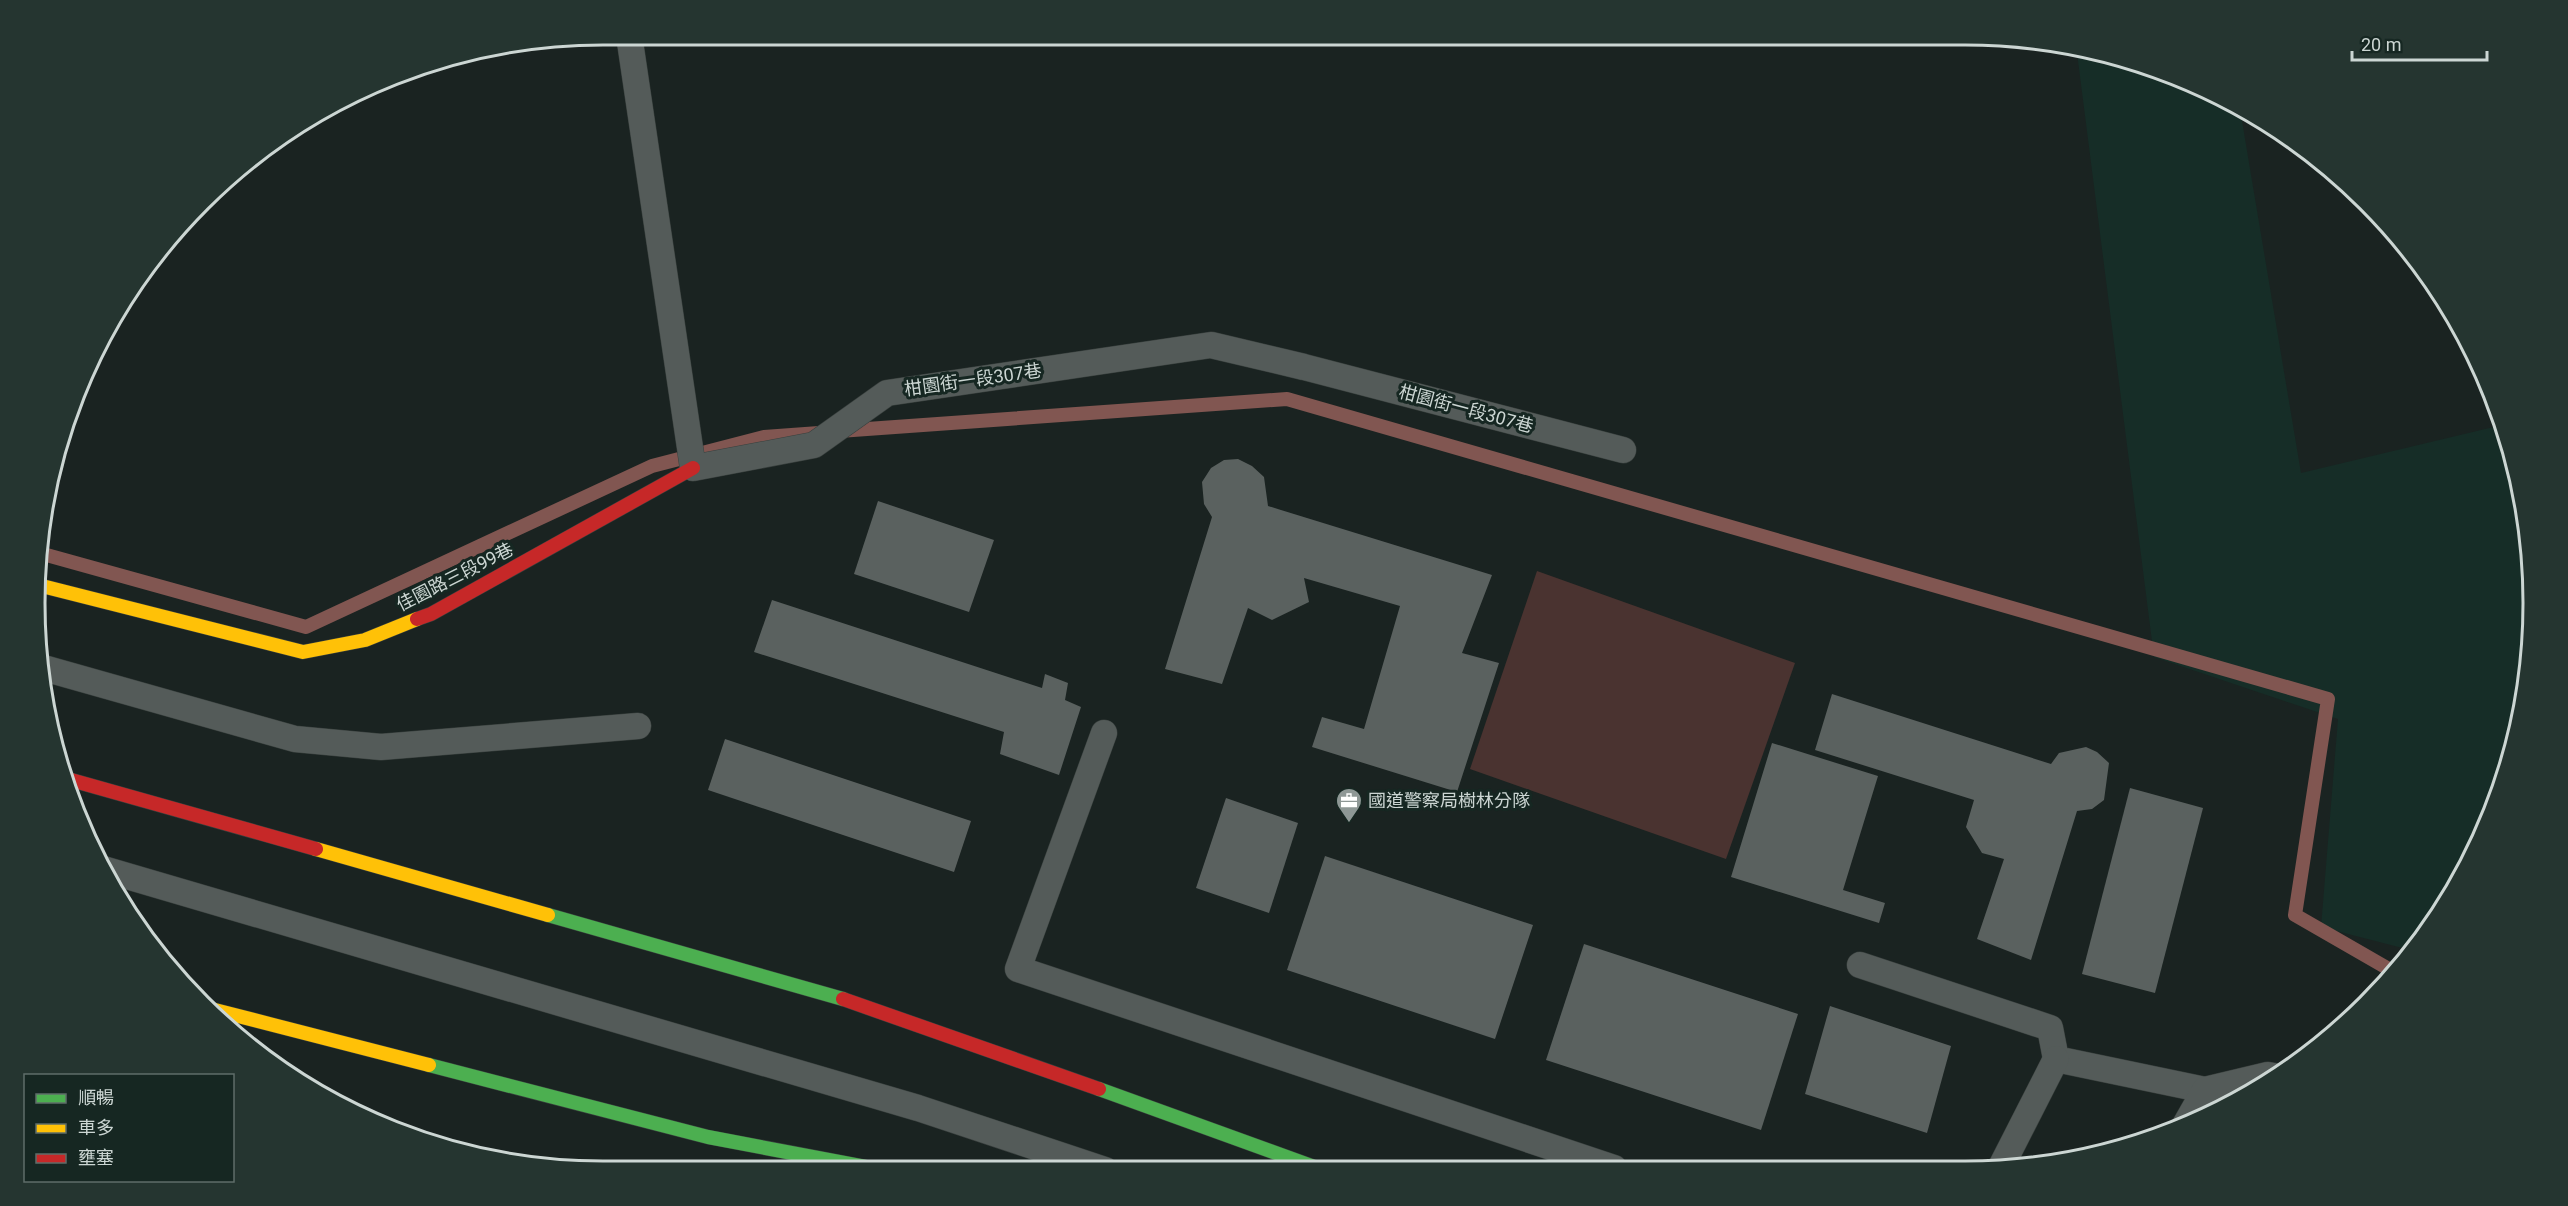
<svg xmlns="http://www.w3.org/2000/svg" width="2568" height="1206" font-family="Roboto,'Noto Sans TC',sans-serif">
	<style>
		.built { fill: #162d27 }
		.green { fill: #4a3330 }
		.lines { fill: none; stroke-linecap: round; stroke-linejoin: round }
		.stream { stroke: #815651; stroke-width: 14 }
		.building { fill: #5a615f }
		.lane-casing { stroke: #39403e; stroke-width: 27 }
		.fast-casing { stroke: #39403e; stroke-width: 15 }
		.slow-casing { stroke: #39403e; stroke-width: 15 }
		.jam-casing { stroke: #39403e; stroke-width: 15 }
		.lane { stroke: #545b59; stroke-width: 26 }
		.fast { stroke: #4caf50; stroke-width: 14 }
		.slow { stroke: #ffc107; stroke-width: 14 }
		.jam { stroke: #c62828; stroke-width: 14 }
		.labels { text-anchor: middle; stroke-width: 6; stroke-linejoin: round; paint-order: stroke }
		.street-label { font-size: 18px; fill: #ccd6d3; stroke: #162722 }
		.poi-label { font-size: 18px; fill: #ccd6d3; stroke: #162722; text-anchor: start }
		.rim { fill: none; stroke: #ccd6d3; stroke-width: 3 }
	</style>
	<rect width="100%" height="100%" fill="#1a2321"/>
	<!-- built -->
	<polygon class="built" points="2076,45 2183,78 2240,109 2301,473 2502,425 2523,492 2533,603 2523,714 2490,821 2414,951 2321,927 2338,719 2154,657"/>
	<!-- green -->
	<polygon class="green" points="1537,571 1795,663 1726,859 1470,769"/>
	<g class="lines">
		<!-- stream -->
		<g class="stream">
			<polyline points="839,431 1287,399 2328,699 2295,915 2394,972"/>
			<polyline points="43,554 306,627 652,466 764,437 819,433"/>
		</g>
	</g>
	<!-- building -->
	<g class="building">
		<polygon points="1238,459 1252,466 1264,477 1268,506 1492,575 1462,653 1499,663 1457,792 1312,747 1322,717 1364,729 1400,606 1304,578 1309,602 1272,620 1248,608 1222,684 1165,669 1212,517 1204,504 1202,482 1211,468 1224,460"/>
		<polygon points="878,501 994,540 969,612 854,574"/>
		<polygon points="772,600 1042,688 1045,674 1068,683 1065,700 1081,707 1059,775 1000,754 1004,732 754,652"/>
		<polygon points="1832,694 2051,764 2059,753 2086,747 2097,752 2109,763 2104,800 2092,809 2077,811 2031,960 1977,939 2004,859 1982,853 1966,827 1974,800 1815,750"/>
		<polygon points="725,739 971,821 954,872 708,790"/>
		<polygon points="1772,743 1878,776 1843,890 1885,903 1879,923 1731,877"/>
		<polygon points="2130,788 2203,808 2155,993 2082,974"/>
		<polygon points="1226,798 1298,823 1269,913 1196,888"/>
		<polygon points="1325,856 1533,925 1495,1039 1287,970"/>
		<polygon points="1584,944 1798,1014 1761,1130 1546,1060"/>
		<polygon points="1830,1006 1951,1046 1927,1133 1805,1094"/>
	</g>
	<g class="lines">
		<defs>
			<g id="lane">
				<polyline points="629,35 693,468 814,445 887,393 1211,345 1304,367 1623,450"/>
				<polyline points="40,667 295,739 381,747 638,726"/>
				<polyline points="1104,733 1018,969 1614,1168"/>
				<polyline points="103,869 918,1108 1105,1170"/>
				<polyline points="1860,965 2050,1028 2056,1059 2205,1090"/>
				<polyline points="2184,1127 2205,1090 2268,1075 2274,1076"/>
				<polyline points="2001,1167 2056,1059"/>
			</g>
			<g id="fast">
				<polyline points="548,915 843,999"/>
				<polyline points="429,1065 708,1137 887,1171"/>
				<polyline points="1099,1089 1320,1169"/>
			</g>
			<g id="slow">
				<polyline points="42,586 303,652 365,640 417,619"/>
				<polyline points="316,849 548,915"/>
				<polyline points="203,1007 429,1065"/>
			</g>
			<g id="jam">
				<polyline points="417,619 431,614 693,468"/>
				<polyline points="71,780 316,849"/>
				<polyline points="843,999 1099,1089"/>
			</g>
		</defs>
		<!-- lane casing -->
		<use href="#lane" class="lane-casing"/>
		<!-- fast casing -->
		<use href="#fast" class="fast-casing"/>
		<!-- slow casing -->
		<use href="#slow" class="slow-casing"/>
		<!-- jam casing -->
		<use href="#jam" class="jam-casing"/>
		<!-- lane -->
		<use href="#lane" class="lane"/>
		<!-- fast -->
		<use href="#fast" class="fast"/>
		<!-- slow -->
		<use href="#slow" class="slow"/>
		<!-- jam -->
		<use href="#jam" class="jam"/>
	</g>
	<!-- icons -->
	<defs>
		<symbol id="office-pin" viewBox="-11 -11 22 30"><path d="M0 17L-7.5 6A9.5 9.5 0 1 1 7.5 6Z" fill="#8e9795" stroke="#162722"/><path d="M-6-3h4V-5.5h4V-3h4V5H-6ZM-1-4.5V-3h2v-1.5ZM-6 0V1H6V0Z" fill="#fff"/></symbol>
	</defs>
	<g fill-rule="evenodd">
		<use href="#office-pin" x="1334" y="786" width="30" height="40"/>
	</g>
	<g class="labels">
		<!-- street labels -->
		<g class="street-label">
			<text transform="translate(973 380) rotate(-8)" y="6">柑園街一段307巷</text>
			<text transform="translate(1466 409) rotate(15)" y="6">柑園街一段307巷</text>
			<text transform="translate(455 577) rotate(-27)" y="6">佳園路三段99巷</text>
		</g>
		<!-- poi labels -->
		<g class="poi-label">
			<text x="1368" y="807">國道警察局樹林分隊</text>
		</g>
	</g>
	<!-- crop -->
	<path d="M0 0H2568V1206H0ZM603 45H1965A558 558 0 0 1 2523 603V603A558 558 0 0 1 1965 1161H603A558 558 0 0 1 45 603V603A558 558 0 0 1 603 45Z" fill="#253530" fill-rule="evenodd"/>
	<path class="rim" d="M603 45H1965A558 558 0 0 1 2523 603V603A558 558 0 0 1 1965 1161H603A558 558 0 0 1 45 603V603A558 558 0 0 1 603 45Z"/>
	<!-- legend -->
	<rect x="24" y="1074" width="210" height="108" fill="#162722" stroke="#5f6d69" stroke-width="1.5"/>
	<rect x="36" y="1094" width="30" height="9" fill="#4caf50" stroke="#5f6d69" stroke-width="1.5"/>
	<text x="78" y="1104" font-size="18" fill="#ccd6d3">順暢</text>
	<rect x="36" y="1124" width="30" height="9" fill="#ffc107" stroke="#5f6d69" stroke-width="1.5"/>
	<text x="78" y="1134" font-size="18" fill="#ccd6d3">車多</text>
	<rect x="36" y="1154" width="30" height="9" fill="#c62828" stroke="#5f6d69" stroke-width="1.5"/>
	<text x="78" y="1164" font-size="18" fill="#ccd6d3">壅塞</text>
	<!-- scale -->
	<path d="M2352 51v9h135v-9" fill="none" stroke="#ccd6d3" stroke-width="3"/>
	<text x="2361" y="51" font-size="18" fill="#ccd6d3" stroke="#162722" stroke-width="4.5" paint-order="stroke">20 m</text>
</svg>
